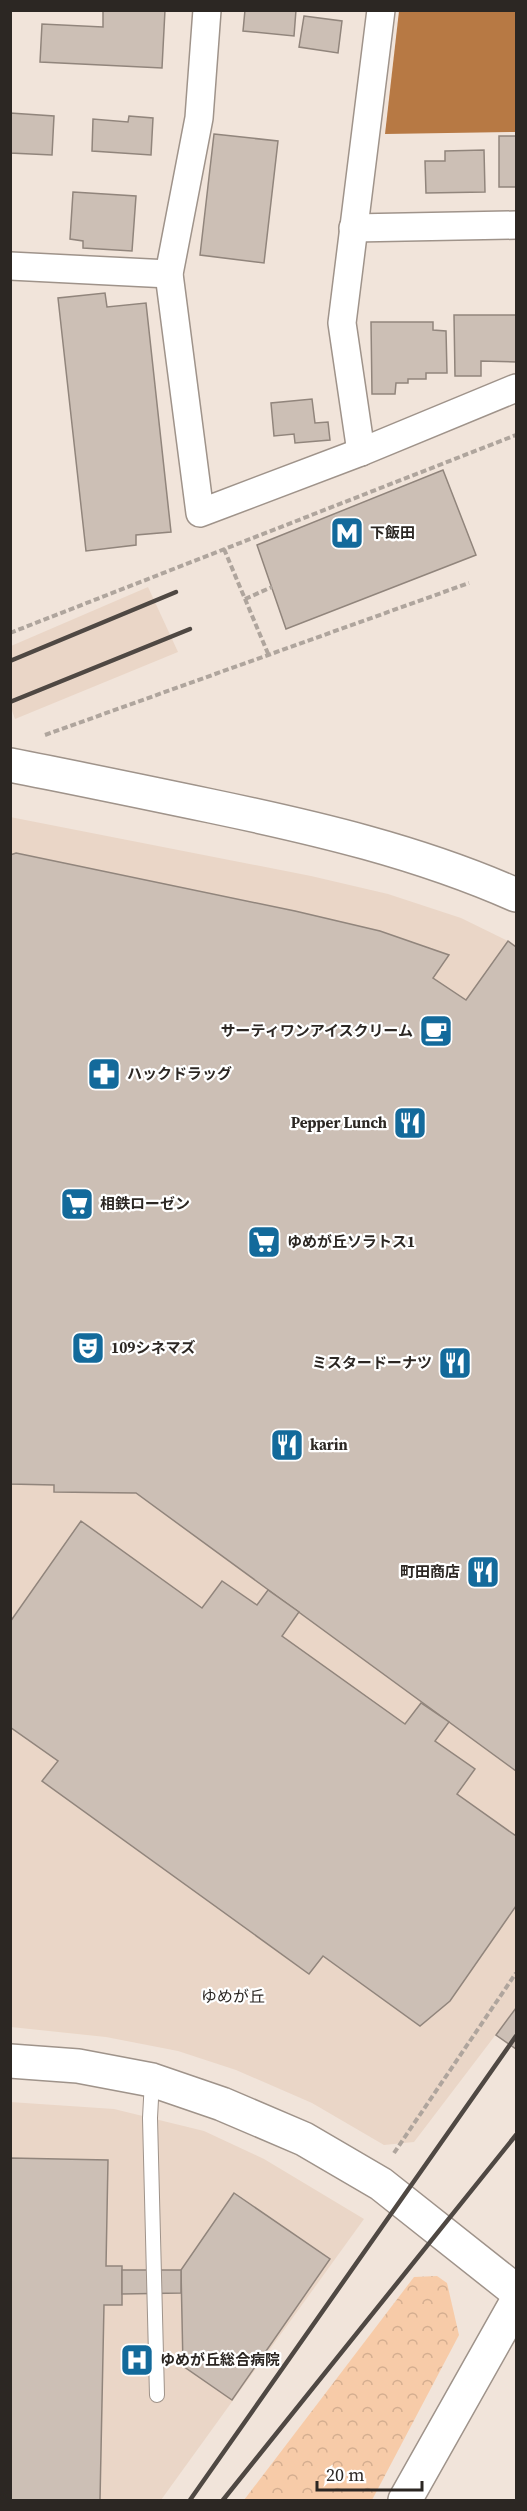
<svg xmlns="http://www.w3.org/2000/svg" width="527" height="2511" font-family="'Source Serif 4','Noto Sans JP',serif">
	<style>
		.built { fill: #ead6c7 }
		.forest { fill: url(#forest-crowns) }
		.water { fill: #b77944 }
		.building { fill: #ccbfb5; stroke: #91857c; stroke-width: 1.5 }
		.lines { fill: none; stroke-linecap: round; stroke-linejoin: round }
		.service-casing { stroke: #9f938a; stroke-width: 16 }
		.minor-casing { stroke: #9f938a; stroke-width: 30 }
		.tertiary-casing { stroke: #9f938a; stroke-width: 36 }
		.path { stroke: #afa59d; stroke-width: 4; stroke-dasharray: 6 3; stroke-linecap: butt }
		.service { stroke: #fff; stroke-width: 14 }
		.minor { stroke: #fff; stroke-width: 27 }
		.tertiary { stroke: #fff; stroke-width: 33 }
		.rail { stroke: #4f4843; stroke-width: 4.5 }
		.labels { text-anchor: middle; stroke-width: 4.5; stroke-linejoin: round; paint-order: stroke }
		.poi-label { font-size: 15px; font-weight: bold; fill: #2c2723; stroke: #fff; text-anchor: start }
		.neighbourhood-label { font-size: 16px; fill: #2c2723; stroke: #fff }
	</style>
	<defs>
		<pattern id="forest-crowns" width="20" height="18" patternUnits="userSpaceOnUse" patternTransform="scale(1.5)"><rect width="20" height="18" fill="#f7cba8"/><path d="M2 6a3 3 0 1 1 6 0M12 15a3 3 0 1 1 6 0" fill="none" stroke="#d4ae90"/></pattern>
	</defs>
	<rect width="100%" height="100%" fill="#f1e4da"/>
	<!-- built -->
	<g class="built">
		<polygon points="148,587 178,652 15,719 11,708 11,646"/>
		<polygon points="10,817 311,876 388,894 461,918 516,945 516,2008 414,2142 384,2145 312,2103 236,2070 178,2051 106,2037 11,2027"/>
		<polygon points="10,2102 114,2109 204,2131 264,2159 364,2219 161,2500 11,2500"/>
	</g>
	<!-- forest -->
	<polygon class="forest" points="437,2276 447,2283 459,2335 372,2500 244,2500 414,2277"/>
	<!-- water -->
	<polygon class="water" points="399,11 516,11 516,132 385,134"/>
	<!-- building -->
	<g class="building">
		<polygon points="103,10 165,10 162,68 40,62 42,24 103,27"/>
		<polygon points="245,10 296,10 294,36 243,31"/>
		<polygon points="304,16 342,21 338,53 299,47"/>
		<polygon points="10,113 54,116 52,155 10,153"/>
		<polygon points="129,116 153,118 151,155 92,151 93,119 128,122"/>
		<polygon points="214,134 278,141 264,263 200,255"/>
		<rect x="499" y="136" width="17" height="51"/>
		<polygon points="484,150 485,192 426,193 425,161 445,161 445,151"/>
		<polygon points="73,192 136,196 132,251 83,248 83,241 70,239"/>
		<polygon points="105,293 107,307 146,303 171,532 136,535 136,545 86,551 58,298"/>
		<polygon points="454,315 516,315 516,362 481,361 481,376 455,376"/>
		<polygon points="371,322 433,322 433,330 446,331 447,373 426,373 426,379 408,379 408,383 396,383 395,394 372,394"/>
		<polygon points="312,399 315,423 328,422 330,440 295,443 294,434 274,436 271,403"/>
		<polygon points="443,470 476,555 286,629 257,545"/>
		<polygon points="16,853 295,911 380,931 449,955 433,978 466,1000 508,941 516,947 516,1771 136,1493 54,1492 54,1485 10,1484 10,855"/>
		<polygon points="81,1521 202,1608 222,1581 257,1605 268,1590 299,1612 282,1636 405,1724 421,1703 449,1722 435,1741 475,1769 457,1794 516,1836 516,1906 450,2001 420,2026 323,1956 309,1974 42,1781 58,1761 10,1727 10,1622"/>
		<polygon points="516,2008 516,2049 496,2035"/>
		<polygon points="10,2158 108,2160 106,2266 122,2266 122,2305 104,2305 100,2500 10,2500"/>
		<polygon points="234,2193 330,2259 232,2400 183,2366 181,2270"/>
		<polygon points="122,2270 181,2270 181,2293 122,2294"/>
	</g>
	<g class="lines">
		<defs>
			<polyline id="service" points="152,2080 150,2118 157,2395"/>
			<g id="minor">
				<polyline points="207,10 199,118 169,274 200,513 361,452 516,388"/>
				<polyline points="353,228 516,225"/>
				<polyline points="10,266 169,274"/>
				<polyline points="361,452 342,323 381,10"/>
			</g>
			<g id="tertiary">
				<path d="M10 765C77 778 144 792 211 806 316 828 419 852 516 895"/>
				<polyline points="10,2061 78,2066 152,2080 222,2104 304,2139 381,2184 516,2291"/>
				<polyline points="405,2500 516,2303"/>
			</g>
		</defs>
		<!-- service casing -->
		<use href="#service" class="service-casing"/>
		<!-- minor casing -->
		<use href="#minor" class="minor-casing"/>
		<!-- tertiary casing -->
		<use href="#tertiary" class="tertiary-casing"/>
		<!-- path -->
		<g class="path">
			<polyline points="224,549 269,656"/>
			<polyline points="245,599 272,587"/>
			<polyline points="10,633 516,435"/>
			<polyline points="45,735 469,583"/>
			<polyline points="394,2153 516,1973"/>
		</g>
		<!-- service -->
		<use href="#service" class="service"/>
		<!-- minor -->
		<use href="#minor" class="minor"/>
		<!-- tertiary -->
		<use href="#tertiary" class="tertiary"/>
		<!-- rail -->
		<g class="rail">
			<polyline points="10,661 176,592"/>
			<polyline points="10,702 190,629"/>
			<polyline points="190,2500 516,2036"/>
			<polyline points="223,2500 516,2135"/>
		</g>
	</g>
	<!-- icons -->
	<defs>
		<symbol id="metro-square" viewBox="-11 -11 22 22"><rect x="-9" y="-9" width="18" height="18" rx="4" fill="#136a9b" stroke="#fff"/><path d="M-5.5 5V-5H-3L0 0L3-5H5.5V5H3V-.5L0 4L-3-.5V5Z" fill="#fff"/></symbol>
		<symbol id="cafe-square" viewBox="-11 -11 22 22"><rect x="-9" y="-9" width="18" height="18" rx="4" fill="#136a9b" stroke="#fff"/><path d="M-5.5-4.5H6V0H3Q3 3.5 0 3.5H-2.5Q-5.5 3.5-5.5 0ZM3-3.2v2h1.7v-2ZM-6 4.5H4V6H-6Z" fill="#fff"/></symbol>
		<symbol id="pharmacy-square" viewBox="-11 -11 22 22"><rect x="-9" y="-9" width="18" height="18" rx="4" fill="#136a9b" stroke="#fff"/><path d="M-2-6h4v4h4v4h-4v4h-4v-4h-4v-4h4Z" fill="#fff"/></symbol>
		<symbol id="restaurant-square" viewBox="-11 -11 22 22"><rect x="-9" y="-9" width="18" height="18" rx="4" fill="#136a9b" stroke="#fff"/><path d="M-5-6h1v4h1v-4h1v4h1v-4h1v5L-1.5 .5V6h-2V.5L-5-1ZM5-6V6H3V1.5H1.5Q1.5-4 5-6Z" fill="#fff"/></symbol>
		<symbol id="supermarket-square" viewBox="-11 -11 22 22"><rect x="-9" y="-9" width="18" height="18" rx="4" fill="#136a9b" stroke="#fff"/><path d="M-6-5.5h2.5l.6 2H6L4.5 2H-2.5L-4.4-4H-6ZM-1.5 3.2a1.3 1.3 0 1 0 .1 0ZM3 3.2a1.3 1.3 0 1 0 .1 0Z" fill="#fff"/></symbol>
		<symbol id="theatre-square" viewBox="-11 -11 22 22"><rect x="-9" y="-9" width="18" height="18" rx="4" fill="#136a9b" stroke="#fff"/><path d="M-5-5.5Q0-4 5-5.5V0Q5 5 0 6Q-5 5-5 0ZM-3.3-2.5H-1v1.5H-3.3ZM1-2.5H3.3v1.5H1ZM-2.8 1Q0 5.5 2.8 1Z" fill="#fff"/></symbol>
		<symbol id="hospital-square" viewBox="-11 -11 22 22"><rect x="-9" y="-9" width="18" height="18" rx="4" fill="#136a9b" stroke="#fff"/><path d="M-5-5h3v3.5h4V-5h3V5h-3V1.5h-4V5h-3Z" fill="#fff"/></symbol>
	</defs>
	<g fill-rule="evenodd">
		<use href="#metro-square" x="328" y="514" width="38" height="38"/>
		<use href="#cafe-square" x="417" y="1012" width="38" height="38"/>
		<use href="#pharmacy-square" x="85" y="1055" width="38" height="38"/>
		<use href="#restaurant-square" x="391" y="1104" width="38" height="38"/>
		<use href="#supermarket-square" x="58" y="1185" width="38" height="38"/>
		<use href="#supermarket-square" x="245" y="1223" width="38" height="38"/>
		<use href="#theatre-square" x="69" y="1329" width="38" height="38"/>
		<use href="#restaurant-square" x="436" y="1344" width="38" height="38"/>
		<use href="#restaurant-square" x="268" y="1426" width="38" height="38"/>
		<use href="#restaurant-square" x="464" y="1553" width="38" height="38"/>
		<use href="#hospital-square" x="118" y="2341" width="38" height="38"/>
	</g>
	<g class="labels">
		<!-- poi labels -->
		<g class="poi-label">
			<text x="370" y="538">下飯田</text>
			<text x="413" y="1036" text-anchor="end">サーティワンアイスクリーム</text>
			<text x="127" y="1079">ハックドラッグ</text>
			<text x="387" y="1128" text-anchor="end">Pepper Lunch</text>
			<text x="100" y="1209">相鉄ローゼン</text>
			<text x="287" y="1247">ゆめが丘ソラトス1</text>
			<text x="111" y="1353">109シネマズ</text>
			<text x="432" y="1368" text-anchor="end">ミスタードーナツ</text>
			<text x="310" y="1450">karin</text>
			<text x="460" y="1577" text-anchor="end">町田商店</text>
			<text x="160" y="2365">ゆめが丘総合病院</text>
		</g>
		<!-- neighbourhood labels -->
		<g class="neighbourhood-label">
			<text x="233" y="2002">ゆめが丘</text>
		</g>
	</g>
	<!-- border -->
	<rect width="527" height="2511" fill="none" stroke="#2c2723" stroke-width="24"/>
	<!-- scale -->
	<path d="M317 2481v9h105v-9" fill="none" stroke="#2c2723" stroke-width="3"/>
	<text x="326" y="2481" font-size="18" fill="#2c2723" stroke="#ffffff" stroke-width="4.5" paint-order="stroke">20 m</text>
</svg>
